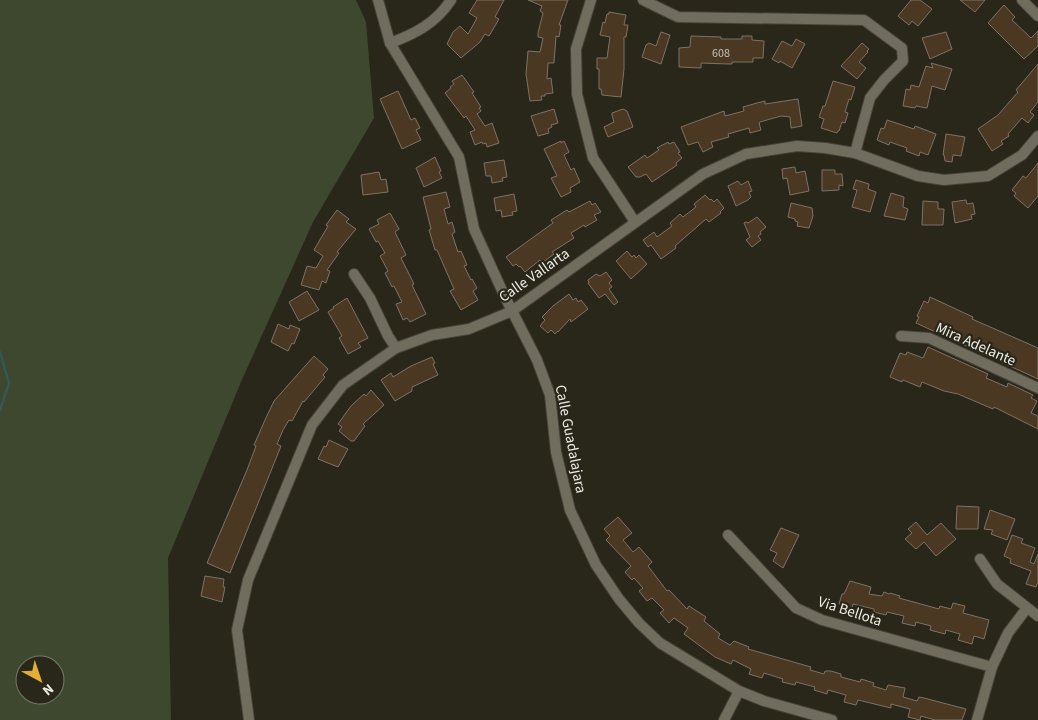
<svg xmlns="http://www.w3.org/2000/svg" width="1038" height="720" font-family="'Source Sans 3',sans-serif">
	<style>
		.green { fill: #3d482f; fill-rule: evenodd }
		.lines { fill: none; stroke-linecap: round; stroke-linejoin: round }
		.stream { stroke: #335858; stroke-width: 2.5 }
		.building { fill: #4b3823; stroke: #7d7266 }
		.minor-casing { stroke: #46443a; stroke-width: 12 }
		.minor { stroke: #706d5f; stroke-width: 10 }
		.labels { text-anchor: middle; stroke-width: 4.5; stroke-linejoin: round; paint-order: stroke }
		.number-label { font-size: 12px; fill: #c5c0b4 }
		.street-label { font-size: 15px; fill: #eeede4; stroke: #29261a }
	</style>
	<rect width="100%" height="100%" fill="#29261a"/>
	<!-- green -->
	<path class="green" d="M0 0H356L366 22 374 118 313 222 241 382 168 558 171 720H0ZM25 665H55V695H25Z"/>
	<g class="lines">
		<!-- stream -->
		<polyline class="stream" points="0,352 9,383 0,410"/>
	</g>
	<!-- building -->
	<g class="building">
		<polygon points="477,0 504,0 495,17 499,19 489,36 485,34 480,42 461,58 447,44 453,32 460,26 468,34 477,18 469,13"/>
		<polygon points="528,0 568,0 559,25 561,25 559,37 556,36 554,63 548,63 547,79 551,78 553,93 545,94 545,96 541,96 542,100 530,101 526,74 528,51 540,52 543,38 538,37 538,33 543,13 540,11 542,6"/>
		<polygon points="911,0 920,0 932,9 918,26 912,21 909,25 898,16"/>
		<polygon points="960,0 985,0 975,12"/>
		<polygon points="1004,5 1015,17 1012,20 1031,38 1038,31 1038,46 1024,59 988,23"/>
		<polygon points="609,12 626,15 624,25 628,25 626,37 624,37 624,69 621,97 602,95 601,89 599,89 599,69 597,69 597,58 607,58 610,37 600,35 603,22 605,23 607,14 609,14"/>
		<polygon points="661,32 670,35 661,64 642,57 646,45 649,43 656,46"/>
		<polygon points="946,32 952,49 930,59 922,38"/>
		<polygon points="691,36 721,37 721,39 742,39 742,36 752,36 752,40 764,41 763,58 753,58 753,62 732,62 732,64 728,64 701,63 701,68 679,67 679,48 690,47"/>
		<polygon points="796,39 805,44 792,68 780,61 779,63 772,59 782,41 792,46"/>
		<polygon points="862,43 869,49 867,51 868,52 859,62 866,68 857,79 841,66"/>
		<polygon points="931,63 952,69 945,90 932,86 927,108 916,106 915,108 903,106 906,89 910,90 911,85 919,87 926,66 933,68"/>
		<polygon points="1038,64 1038,102 1030,112 1034,115 1028,123 1022,118 1008,134 1009,136 1001,141 1003,144 992,151 978,129 998,115 1018,92 1016,90"/>
		<polygon points="462,75 474,92 472,93 481,107 479,108 481,111 477,114 485,126 492,123 499,143 487,147 486,143 483,144 482,142 475,145 470,132 475,130 466,116 464,118 445,93 451,88 450,87 454,84 452,81"/>
		<polygon points="833,81 855,87 851,100 849,99 845,112 848,113 845,123 842,122 839,131 838,131 837,133 821,128 824,119 819,117 823,106 825,106"/>
		<polygon points="398,91 411,120 415,118 420,128 416,130 421,140 402,149 380,99"/>
		<polygon points="798,99 802,126 791,128 790,117 781,116 760,122 759,123 761,130 750,133 749,128 728,134 729,137 711,142 713,147 703,152 698,142 688,145 681,127 724,111 725,116 744,111 743,107 757,103 765,101 765,104"/>
		<polygon points="554,109 558,123 551,125 552,127 548,129 549,133 538,136 531,116"/>
		<polygon points="623,109 627,111 633,127 608,137 604,127 614,122 612,115 612,113"/>
		<polygon points="887,120 914,129 915,126 936,134 928,155 920,152 919,156 906,151 907,148 890,142 889,145 877,140 881,128 884,129"/>
		<polygon points="946,134 965,137 961,156 953,155 952,162 945,161 944,155 943,155"/>
		<polygon points="561,141 561,143 564,141 569,152 564,155 571,170 574,168 580,182 570,188 571,192 561,197 551,178 557,176 544,149"/>
		<polygon points="668,142 669,144 674,142 680,152 678,153 682,158 676,163 677,165 652,182 646,174 640,177 636,177 628,167 645,155 647,158 659,150 657,148"/>
		<polygon points="435,157 441,171 439,172 442,178 424,187 416,168"/>
		<polygon points="504,160 507,177 502,178 503,181 492,183 491,176 486,176 484,163"/>
		<polygon points="1038,163 1038,196 1028,208 1014,196 1016,193 1012,190 1023,176 1026,178"/>
		<polygon points="795,167 796,173 805,171 809,191 790,195 787,178 783,179 782,169"/>
		<polygon points="822,170 835,170 835,174 842,174 843,186 839,185 839,190 822,191"/>
		<polygon points="379,172 381,180 386,179 388,192 363,195 361,175"/>
		<polygon points="856,180 869,184 868,189 876,192 870,212 852,207 857,190 853,189"/>
		<polygon points="738,181 741,185 748,181 752,191 749,192 751,197 748,200 736,206 728,186"/>
		<polygon points="446,192 450,207 444,209 448,224 452,222 455,232 452,234 458,252 461,251 467,265 464,266 471,280 472,279 477,288 473,291 478,300 461,310 450,291 454,289 437,250 435,250 429,230 431,229 423,197"/>
		<polygon points="891,193 904,197 903,207 908,209 905,220 884,216"/>
		<polygon points="514,194 517,211 512,212 513,215 502,217 501,210 496,211 494,198"/>
		<polygon points="705,195 710,200 711,199 714,202 717,199 724,208 720,212 721,213 709,222 706,219 675,246 676,248 661,259 651,245 648,247 643,240 654,232 657,237 672,226 670,223 680,214 683,217 696,207 694,204"/>
		<polygon points="966,200 967,204 973,203 975,214 971,215 972,219 955,223 952,202"/>
		<polygon points="590,201 592,205 595,203 601,212 594,215 597,220 585,227 584,225 571,233 574,238 552,252 554,254 542,263 540,260 525,272 520,266 519,267 516,264 513,266 506,257 553,223 551,220 567,210 569,212"/>
		<polygon points="923,201 938,202 938,209 944,209 943,225 922,225"/>
		<polygon points="791,203 812,208 813,216 809,228 797,226 798,222 795,221 795,219 788,217"/>
		<polygon points="337,210 349,219 346,222 356,229 337,252 339,253 327,270 330,271 326,283 322,281 319,290 301,285 307,266 316,268 323,256 314,250 328,226 326,225"/>
		<polygon points="390,213 399,229 395,232 406,255 401,258 414,284 412,285 426,314 410,322 407,318 403,320 396,304 402,302 394,286 392,287 385,273 388,271 380,256 385,253 378,241 376,242 369,229 379,224 377,220"/>
		<polygon points="757,217 766,227 760,232 761,234 758,236 761,240 752,247 746,240 750,237 744,223 746,222 748,223"/>
		<polygon points="627,251 632,257 634,255 636,258 639,255 647,264 631,279 616,261"/>
		<polygon points="606,272 612,280 609,283 612,287 609,289 618,302 614,305 605,294 599,298 588,283 589,283 588,280 596,274 600,276"/>
		<polygon points="307,291 319,310 299,321 289,302"/>
		<polygon points="569,294 573,300 576,298 578,302 581,300 588,309 571,322 570,319 558,332 558,331 555,334 551,330 548,333 540,326 545,320 542,317 553,306"/>
		<polygon points="930,297 973,317 972,319 1038,348 1038,379 916,323 919,317 917,316 924,301 928,303"/>
		<polygon points="347,298 368,338 358,343 361,347 348,354 339,338 342,336 328,312 334,308 333,307"/>
		<polygon points="278,324 289,329 290,325 300,329 294,344 292,343 288,351 271,342"/>
		<polygon points="928,347 988,374 986,378 1007,387 1008,383 1033,395 1031,398 1037,401 1031,413 1038,416 1038,429 994,407 993,409 958,394 944,391 922,382 920,387 903,380 902,382 890,377 900,353 906,355 907,352 923,358"/>
		<polygon points="314,356 328,369 323,375 325,377 304,402 303,401 292,421 289,420 283,430 277,444 281,446 230,573 207,563 247,470 256,446 254,445 265,420 274,401"/>
		<polygon points="432,357 435,363 433,364 438,375 412,387 412,391 395,401 381,380 391,373 393,377 411,366"/>
		<polygon points="371,390 384,405 363,424 365,426 354,441 351,441 339,431 342,427 338,424 351,406 364,394 366,396"/>
		<polygon points="329,440 348,449 338,467 318,459 324,446 326,447"/>
		<polygon points="957,506 979,507 978,529 956,529"/>
		<polygon points="990,510 1015,519 1007,540 991,534 993,530 984,529"/>
		<polygon points="618,517 632,533 623,540 633,552 639,547 652,562 648,566 667,591 669,590 687,609 689,606 706,617 704,621 720,634 718,638 730,645 734,641 749,647 748,649 811,667 810,670 824,674 825,671 831,671 841,674 841,677 860,682 861,679 874,683 873,686 886,690 888,685 905,688 903,697 917,701 919,697 924,698 966,709 962,720 935,720 921,716 920,720 908,717 910,709 891,704 891,708 858,700 856,705 844,702 846,695 828,690 827,694 814,690 815,687 796,682 795,685 782,682 783,679 764,673 762,678 749,674 751,669 733,660 731,664 715,657 684,634 688,628 674,618 669,623 660,613 664,610 652,598 647,601 639,591 643,588 634,578 632,580 625,572 631,566 606,540 610,536 604,529"/>
		<polygon points="916,522 927,535 941,523 956,539 936,556 924,542 916,549 905,539 912,533 908,529"/>
		<polygon points="781,528 799,535 783,568 773,561 777,553 770,550"/>
		<polygon points="1012,535 1023,539 1021,543 1035,548 1030,562 1034,564 1038,554 1038,582 1036,587 1026,584 1031,571 1010,563 1011,559 1004,556"/>
		<polygon points="205,576 224,579 223,587 225,587 222,602 201,596"/>
		<polygon points="850,581 871,587 869,594 882,596 884,592 889,594 890,593 900,596 899,598 939,609 940,606 951,609 953,603 965,606 963,613 989,620 984,639 974,636 972,644 958,640 960,634 946,630 945,634 930,630 931,626 916,622 915,626 902,623 904,616 887,612 886,615 874,612 874,609 853,604 852,608 839,604 842,594 844,594"/>
	</g>
	<g class="lines">
		<defs>
			<g id="minor">
				<polyline points="378,0 390,43 459,157 474,229 505,297 537,360 550,395 556,452 570,510 596,565 619,599 639,623 660,643 739,691 764,701 832,720"/>
				<polyline points="591,0 576,49 577,94 593,158 635,222"/>
				<polyline points="643,0 678,17 864,20 902,48 903,61 884,80 870,98 855,153"/>
				<polyline points="1022,0 1038,16"/>
				<path d="M390 43C415 34 436 23 451 0"/>
				<polyline points="354,274 370,298 388,336 396,348"/>
				<polyline points="901,336 929,338 1038,388"/>
				<polyline points="728,535 796,608 822,620 992,667"/>
				<polyline points="980,559 997,584 1038,616"/>
				<polyline points="249,720 237,630 248,580 312,425 343,385 396,348 432,335 469,329 512,311 703,174 746,154 797,146 825,148 855,153 918,176 944,180 988,176 1022,155 1038,136"/>
				<polyline points="724,720 739,691"/>
				<polyline points="977,720 992,667 1008,633 1027,608"/>
			</g>
		</defs>
		<!-- minor casing -->
		<use href="#minor" class="minor-casing"/>
		<!-- minor -->
		<use href="#minor" class="minor"/>
	</g>
	<g class="labels">
		<!-- number labels -->
		<g class="number-label">
			<text x="721" y="57">608</text>
		</g>
		<!-- street labels -->
		<g class="street-label">
			<text transform="translate(534 275) rotate(-35)" y="5">Calle Vallarta</text>
			<text transform="translate(976 344) rotate(24)" y="5">Mira Adelante</text>
			<text transform="translate(571 439) rotate(79)" y="5">Calle Guadalajara</text>
			<text transform="translate(850 611) rotate(18)" y="5">Via Bellota</text>
		</g>
	</g>
	<!-- north arrow -->
	<g transform="translate(40 680) rotate(140)"><circle r="24" fill="#29261a" stroke="#78766b"/>
	<path d="M0-4L9 19L0 12L-9 19Z" fill="#e4ad35"/>
	<text y="-8" font-size="14" font-weight="bold" text-anchor="middle" fill="#eeede4">N</text>
	</g>
</svg>
